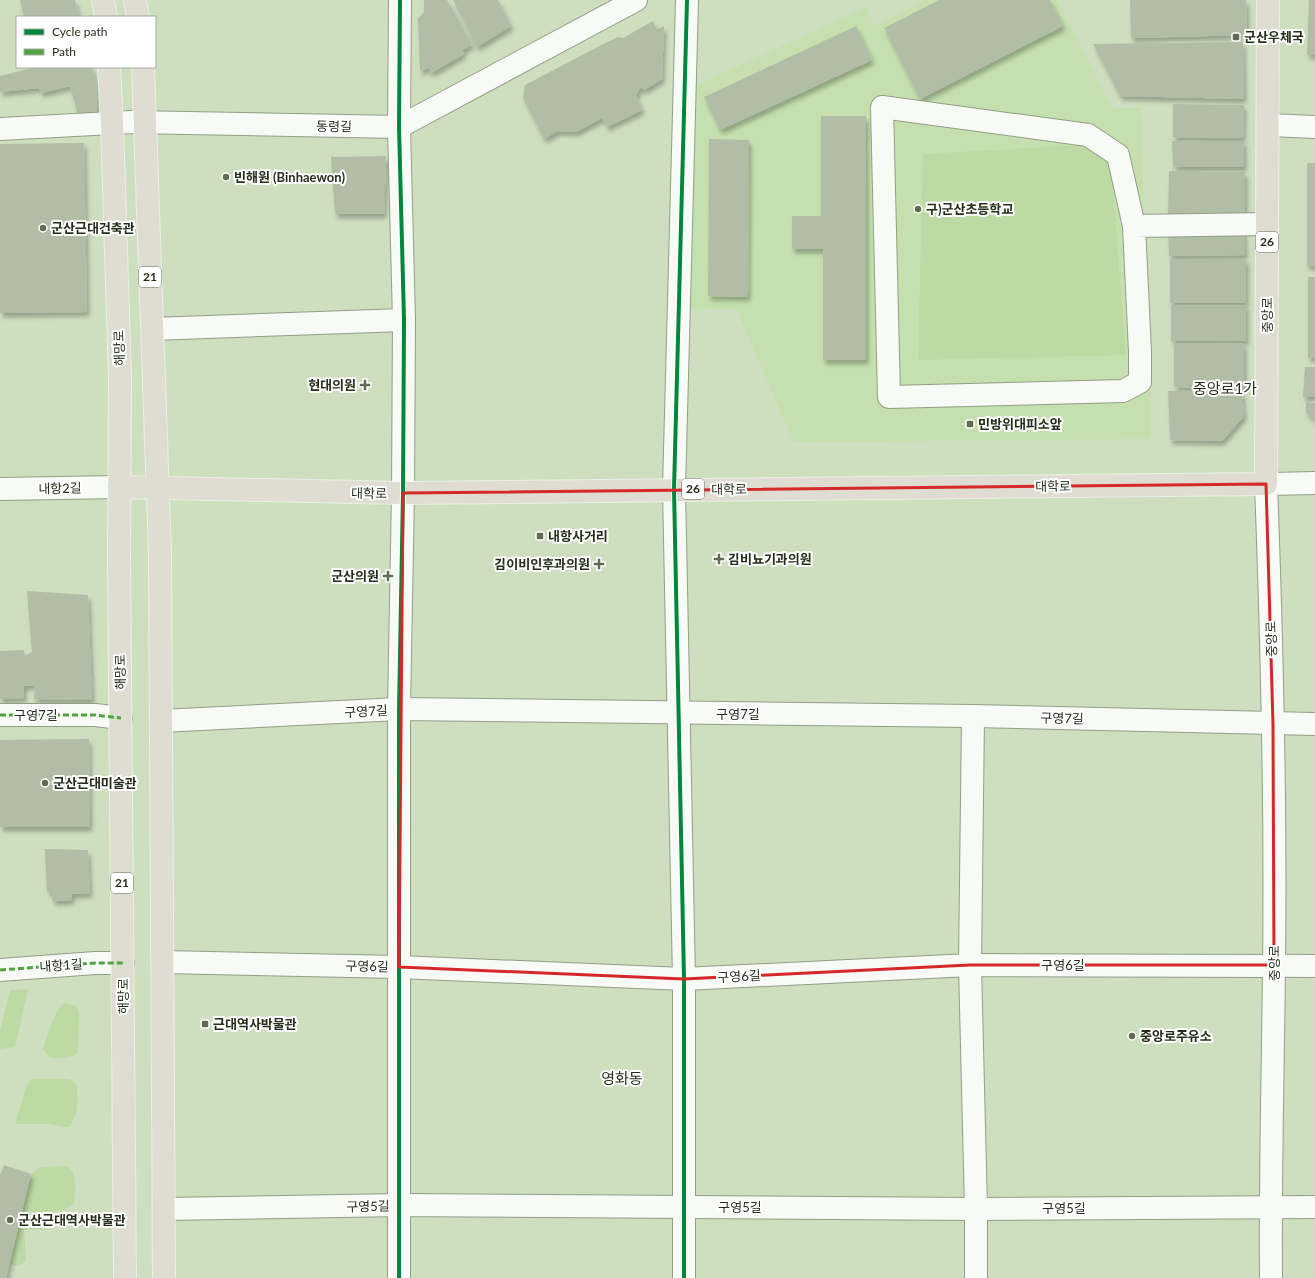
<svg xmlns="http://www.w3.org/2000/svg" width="1315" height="1278" font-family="Lato,'Noto Sans KR',sans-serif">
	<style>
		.built { fill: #c5e0ae }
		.green { fill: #bdd9a4 }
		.building { fill: #b1bda6; filter: url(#shadow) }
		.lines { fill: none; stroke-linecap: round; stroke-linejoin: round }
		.minor-casing { stroke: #929f87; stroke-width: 24 }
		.major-casing { stroke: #e9f1e3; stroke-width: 24 }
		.minor { stroke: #f8faf6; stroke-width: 22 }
		.major { stroke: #dfdcd1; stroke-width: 22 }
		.quiet { stroke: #50a440; stroke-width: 3; stroke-dasharray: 6 3; stroke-linecap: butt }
		.cycleway-casing { stroke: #fff; stroke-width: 6 }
		.cycleway { stroke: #00873e; stroke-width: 4 }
		.marked { fill: none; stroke: #d62828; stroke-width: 3; stroke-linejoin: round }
		.poi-dot { fill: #606d53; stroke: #fff; stroke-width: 1.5 }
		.labels { text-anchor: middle; stroke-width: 4; stroke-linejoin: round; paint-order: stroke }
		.shield { fill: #fff; stroke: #666d5e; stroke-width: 1 }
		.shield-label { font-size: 12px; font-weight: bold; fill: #242f19 }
		.poi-label { font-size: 13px; font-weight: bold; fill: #242f19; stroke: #fff; text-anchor: start }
		.street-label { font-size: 13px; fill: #242f19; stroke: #fff }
		.quarter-label { font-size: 15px; fill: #242f19; stroke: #fff }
	</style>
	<defs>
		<filter id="shadow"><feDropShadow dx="2.5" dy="4.5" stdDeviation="2" flood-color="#0004"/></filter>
	</defs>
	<rect width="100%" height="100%" fill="#cedfc0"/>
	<!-- built -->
	<polygon class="built" points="926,0 1058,0 1112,108 1141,108 1151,439 794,442 736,309 690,309 695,86 866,7 875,26"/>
	<!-- green -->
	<g class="green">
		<polygon points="1085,145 1111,162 1126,355 918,360 923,154"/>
		<polygon points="28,989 15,1047 0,1049 0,1032 10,990"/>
		<path d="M64 1003 74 1005 79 1011 78 1052C73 1060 59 1058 50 1058L43 1049C47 1036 54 1012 64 1003Z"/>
		<path d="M35 1079H69L75 1083 77 1086C77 1103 80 1112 69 1127H64L50 1124H15L26 1087 30 1080Z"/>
		<path d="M67 1166C79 1173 75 1192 74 1204L67 1209 47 1213 49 1229 24 1230 26 1260C22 1267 16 1265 9 1265L31 1174 41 1167Z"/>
	</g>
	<!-- building -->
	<g class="building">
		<polygon points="20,0 75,0 79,17 24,17"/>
		<polygon points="424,0 447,0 472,45 462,50 464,54 431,73 429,68 420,71 418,18 424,12"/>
		<polygon points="453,0 498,0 511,26 477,47"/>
		<polygon points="939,0 1050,0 1063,26 920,99 884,28"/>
		<polygon points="1130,0 1246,0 1247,35 1131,38"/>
		<polygon points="1309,0 1315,0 1315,55 1307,55"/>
		<polygon points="653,21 657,29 664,26 662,79 644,90 641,87 636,95 642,110 607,127 602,118 576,132 558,131 544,139 523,98 525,85 605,43 618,37 623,38"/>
		<polygon points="856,26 872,60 720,130 704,97"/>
		<polygon points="1243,42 1244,99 1120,96 1093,44"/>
		<polygon points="36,67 92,67 96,82 97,112 78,115 70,86 41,93 39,88 0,92 0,76"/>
		<polygon points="1173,104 1244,105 1243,138 1173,137"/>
		<polygon points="821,116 866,116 866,360 823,360 823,249 792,249 792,216 821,216"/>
		<polygon points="709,139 749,140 748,297 708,296"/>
		<polygon points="1172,141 1244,141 1244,167 1173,167"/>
		<polygon points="84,143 87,312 0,313 0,144"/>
		<polygon points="386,156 384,214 335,214 331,157"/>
		<rect x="1307" y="163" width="8" height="103"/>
		<polygon points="1169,171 1245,172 1245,221 1168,220"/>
		<polygon points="1244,228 1245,255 1169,256 1168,229"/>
		<rect x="1170" y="259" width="76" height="44"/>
		<rect x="1308" y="277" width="7" height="81"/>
		<rect x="1171" y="305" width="75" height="36"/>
		<polygon points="1174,343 1244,344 1244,388 1174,387"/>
		<polygon points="1305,367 1315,367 1315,397 1303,397"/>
		<polygon points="1168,391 1242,392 1244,416 1222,441 1170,440"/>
		<polygon points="1306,402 1315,403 1315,421 1306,412"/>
		<polygon points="27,591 88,595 92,700 34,699 35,685 24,686 24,698 0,699 0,651 24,650 24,657 32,652"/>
		<polygon points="89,739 90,827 0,827 0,740"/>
		<polygon points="45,849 88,850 90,893 72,894 72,900 52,901 53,893 47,891"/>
		<polygon points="4,1165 31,1174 6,1278 0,1278 0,1175"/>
	</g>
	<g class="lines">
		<defs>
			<g id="minor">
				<polyline points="1268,125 1315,127"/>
				<polyline points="0,129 131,122 399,127 636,0"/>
				<polyline points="1134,226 1140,352 1140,382 1123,391 889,397 882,107 1088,135 1118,155 1134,226 1267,224"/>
				<polyline points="152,329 404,320"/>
				<polyline points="0,489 119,487"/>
				<polyline points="0,715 95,715 121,718"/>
				<polyline points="973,716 970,965 976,1209 976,1278"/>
				<polyline points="161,721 399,709 973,716 1315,724"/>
				<polyline points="163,962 399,967 684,979 970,965 1315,966"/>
				<polyline points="0,970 95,963 123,963"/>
				<polyline points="164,1209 400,1205 976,1209 1315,1207"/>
				<polyline points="399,1278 399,709 403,493 404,320 399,127 400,0"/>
				<polyline points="684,1278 684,979 674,489 687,0"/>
				<path d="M1271 1278C1270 1174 1273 1070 1274 967 1276 806 1272 645 1266 484L1315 483"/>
			</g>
			<g id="major">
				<polyline points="103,0 106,17"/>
				<polyline points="135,0 138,17"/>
				<polyline points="109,67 112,123 120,377 119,558 125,1278"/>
				<polyline points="143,67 160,554 164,1278"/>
				<polyline points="119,487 403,493 1266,484 1268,0"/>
			</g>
		</defs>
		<!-- minor casing -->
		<use href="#minor" class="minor-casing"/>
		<!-- major casing -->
		<use href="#major" class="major-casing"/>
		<!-- minor -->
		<use href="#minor" class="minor"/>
		<!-- major -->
		<use href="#major" class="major"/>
		<!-- quiet -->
		<g class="quiet">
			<polyline points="0,715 95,715 121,718"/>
			<polyline points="0,970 95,963 123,963"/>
		</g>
		<defs>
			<g id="cycleway">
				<polyline points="399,1278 399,709 403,493 404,320 399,127 400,0"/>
				<polyline points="684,1278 684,979 674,489 687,0"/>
			</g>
		</defs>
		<!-- cycleway casing -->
		<use href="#cycleway" class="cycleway-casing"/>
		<!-- cycleway -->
		<use href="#cycleway" class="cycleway"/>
	</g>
	<!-- marked area -->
	<path class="marked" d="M1266 484 1273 724 1274 965H970L684 979 399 967 403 493Z"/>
	<!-- markers -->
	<g class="poi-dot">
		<rect x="1232" y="33" width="8" height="8" rx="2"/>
		<circle cx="226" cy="177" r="4"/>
		<circle cx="918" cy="209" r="4"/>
		<circle cx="43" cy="228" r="4"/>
		<path d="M363 379h4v4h4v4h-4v4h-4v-4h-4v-4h4z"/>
		<rect x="966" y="420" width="8" height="8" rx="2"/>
		<rect x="536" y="532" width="8" height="8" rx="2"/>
		<path d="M717 553h4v4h4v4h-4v4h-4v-4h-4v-4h4z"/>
		<path d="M597 558h4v4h4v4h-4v4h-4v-4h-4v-4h4z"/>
		<path d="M386 570h4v4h4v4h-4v4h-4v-4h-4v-4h4z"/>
		<circle cx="45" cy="783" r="4"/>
		<rect x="201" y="1020" width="8" height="8" rx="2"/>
		<circle cx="1132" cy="1036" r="4"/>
		<circle cx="10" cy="1220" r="4"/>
	</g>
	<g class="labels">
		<!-- shield labels -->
		<g class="shield">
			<rect x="1256" y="232" width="22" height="20" rx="3"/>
			<rect x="139" y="267" width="22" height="20" rx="3"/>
			<rect x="682" y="479" width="22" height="20" rx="3"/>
			<rect x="111" y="873" width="22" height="20" rx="3"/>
		</g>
		<g class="shield-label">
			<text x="1267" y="246">26</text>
			<text x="150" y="281">21</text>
			<text x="693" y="493">26</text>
			<text x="122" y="887">21</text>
		</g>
		<!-- poi labels -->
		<g class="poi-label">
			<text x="1244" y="42">군산우체국</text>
			<text x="234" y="182">빈해원 (Binhaewon)</text>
			<text x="926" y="214">구)군산초등학교</text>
			<text x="51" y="233">군산근대건축관</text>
			<text x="356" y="390" text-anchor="end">현대의원</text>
			<text x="978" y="429">민방위대피소앞</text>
			<text x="548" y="541">내항사거리</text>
			<text x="728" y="564">김비뇨기과의원</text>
			<text x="590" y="569" text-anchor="end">김이비인후과의원</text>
			<text x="379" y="581" text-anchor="end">군산의원</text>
			<text x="53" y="788">군산근대미술관</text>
			<text x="213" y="1029">근대역사박물관</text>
			<text x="1140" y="1041">중앙로주유소</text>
			<text x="18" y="1225">군산근대역사박물관</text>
		</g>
		<!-- street labels -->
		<g class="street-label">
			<text transform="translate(334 126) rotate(1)" y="5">동령길</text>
			<text transform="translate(1267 315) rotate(-90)" y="5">중앙로</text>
			<text transform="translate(119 348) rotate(-92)" y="5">해망로</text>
			<text transform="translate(1053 486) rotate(-1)" y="5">대학로</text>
			<text transform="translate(60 488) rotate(-1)" y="5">내항2길</text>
			<text transform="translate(729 489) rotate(-1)" y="5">대학로</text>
			<text transform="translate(369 493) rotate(1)" y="5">대학로</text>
			<text transform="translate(1271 639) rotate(-92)" y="5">중앙로</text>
			<text transform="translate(120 672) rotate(-91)" y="5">해망로</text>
			<text transform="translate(366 711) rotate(-3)" y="5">구영7길</text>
			<text x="738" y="719">구영7길</text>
			<text x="36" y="720">구영7길</text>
			<text transform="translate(1062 718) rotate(1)" y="5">구영7길</text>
			<text transform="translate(1274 963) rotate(-90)" y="5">중앙로</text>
			<text transform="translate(61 965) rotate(-4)" y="5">내항1길</text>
			<text x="1063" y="970">구영6길</text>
			<text transform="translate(367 966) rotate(1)" y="5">구영6길</text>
			<text transform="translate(739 976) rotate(-3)" y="5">구영6길</text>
			<text transform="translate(123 996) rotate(-90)" y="5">해망로</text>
			<text transform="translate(368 1206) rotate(-1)" y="5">구영5길</text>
			<text x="740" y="1212">구영5길</text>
			<text x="1064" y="1213">구영5길</text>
		</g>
		<!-- quarter labels -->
		<g class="quarter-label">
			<text x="1225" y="394">중앙로1가</text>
			<text x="622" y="1084">영화동</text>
		</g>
	</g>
	<!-- legend -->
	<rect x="16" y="16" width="140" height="52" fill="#ffffff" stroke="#a7aca3"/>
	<rect x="24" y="29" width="20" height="6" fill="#00873e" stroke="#a7aca3"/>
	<text x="52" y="36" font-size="12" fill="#242f19">Cycle path</text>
	<rect x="24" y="49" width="20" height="6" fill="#50a440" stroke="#a7aca3"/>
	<text x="52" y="56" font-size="12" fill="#242f19">Path</text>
</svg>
